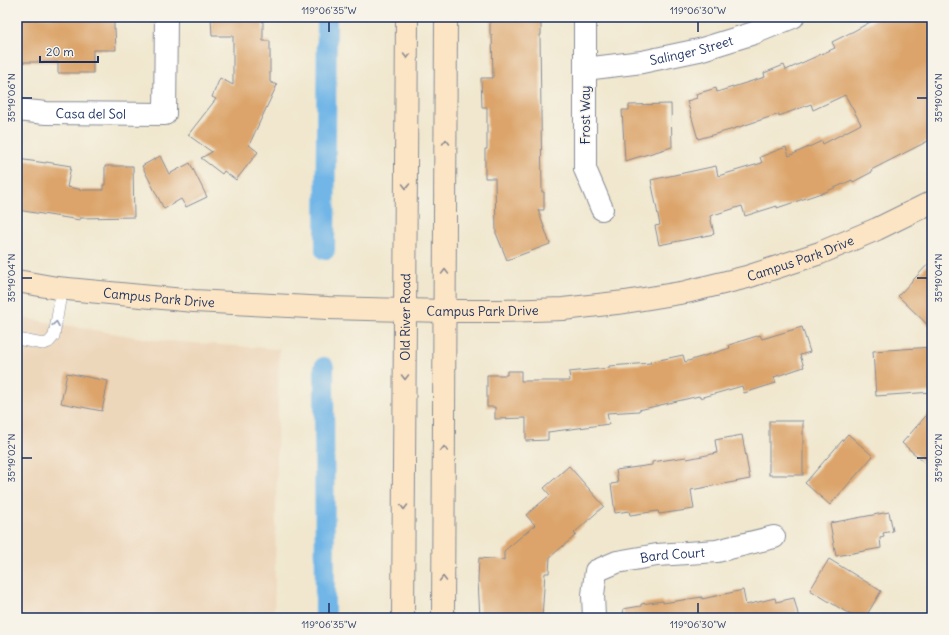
<svg xmlns="http://www.w3.org/2000/svg" width="949" height="635" font-family="Delius,sans-serif">
	<style>
		.built { fill: #edd7bb }
		.lines { fill: none; stroke-linecap: round; stroke-linejoin: round }
		.canal { stroke: #71b6e7; stroke-width: 20 }
		.building { fill: #dca46b }
		.lane-casing { stroke: #868b96; stroke-width: 12 }
		.street-casing { stroke: #868b96; stroke-width: 24 }
		.secondary-casing { stroke: #868b96; stroke-width: 24 }
		.lane { stroke: #fff; stroke-width: 11 }
		.street { stroke: #fff; stroke-width: 22 }
		.secondary { stroke: #fce5c4; stroke-width: 22 }
		.oneway { stroke: #8c8a91 }
		.oneway2 { stroke: #8d97ae }
		.ticks { fill: none; stroke: #1b2f5e; stroke-width: 1.5 }
		.labels { text-anchor: middle; stroke-width: 3; stroke-linejoin: round; paint-order: stroke }
		.street-label { font-size: 13px; fill: #1b2f5e; stroke: #f7f3e8 }
		.neatline { fill: none; stroke: #1b2f5e; stroke-width: 1.5 }
		.ticks-label { font-size: 10px; text-anchor: middle; fill: #1b2f5e }
	</style>
	<rect width="100%" height="100%" fill="#f7f3e8"/>
	<filter id="ink" filterUnits="userSpaceOnUse"><feTurbulence type="fractalNoise" baseFrequency=".025" numOctaves="2"/><feDisplacementMap in="SourceGraphic" scale="8" xChannelSelector="R" yChannelSelector="G"/><feConvolveMatrix kernelMatrix="1 2 1 2 8 2 1 2 1" color-interpolation-filters="sRGB"/></filter>
	<filter id="wash" filterUnits="userSpaceOnUse"><feTurbulence type="fractalNoise" baseFrequency=".012" numOctaves="4" result="noise"/><feDisplacementMap in="SourceGraphic" scale="16" xChannelSelector="R" yChannelSelector="G"/><feGaussianBlur stdDeviation="0.9" result="paint"/><feColorMatrix in="noise" values="0 0 0 0 0 0 0 0 0 0 0 0 0 0 0 0 0 1.4 0 .05"/><feComposite in="paint" operator="in"/></filter>
	<g filter="url(#wash)">
		<rect width="100%" height="100%" fill="#f0e7ce"/>
		<!-- built -->
		<polygon class="built" points="17,317 153,340 279,349 274,618 17,618"/>
		<g class="lines">
			<!-- canal -->
			<g class="canal">
				<polyline points="325,250 327,17"/>
				<polyline points="324,367 325,618"/>
			</g>
		</g>
		<g id="blocks">
			<!-- building -->
			<g class="building">
				<polygon points="17,17 114,17 114,29 115,29 116,50 93,50 93,73 58,73 58,62 17,62"/>
				<polygon points="211,17 263,17 263,41 270,41 270,82 277,85 249,145 258,152 236,180 224,171 222,174 201,158 212,152 188,135 216,99 212,97 220,78 233,85 233,36 212,36"/>
				<polygon points="490,17 541,17 541,35 540,35 542,192 544,192 544,210 538,210 550,244 507,260 496,233 495,178 485,178 485,149 487,149 487,107 482,107 481,78 493,78 492,35 490,35"/>
				<polygon points="879,17 932,17 932,139 871,170 872,172 853,182 852,180 821,194 821,193 777,208 777,206 745,216 742,206 710,216 714,234 659,245 655,226 660,225 651,180 716,166 718,176 762,163 760,157 786,147 789,156 822,141 823,144 861,124 845,95 813,110 811,104 779,116 779,114 730,130 698,139 687,101 697,98 696,94 716,88 717,92 765,77 764,73 784,65 786,70 835,48 832,42 854,31"/>
				<polygon points="671,104 672,147 625,161 622,110 629,110 629,105"/>
				<polygon points="160,156 169,174 190,163 207,197 186,207 181,199 164,209 142,166"/>
				<polygon points="17,159 46,163 46,162 71,166 67,187 84,190 103,190 103,185 105,185 105,166 133,166 134,217 80,218 80,220 17,210"/>
				<polygon points="932,260 932,329 898,296"/>
				<polygon points="802,327 810,352 800,355 804,367 774,377 776,383 744,393 742,386 700,398 699,396 639,410 639,411 607,413 609,424 548,432 548,440 526,441 526,418 495,419 495,407 487,407 487,375 507,375 507,371 521,371 521,381 570,381 569,372 609,368 609,366 651,363 650,362 683,355 685,362 730,348 729,345 760,335 762,339"/>
				<polygon points="932,347 932,392 876,396 873,351"/>
				<polygon points="67,373 108,381 102,411 61,403"/>
				<polygon points="932,409 932,469 902,443"/>
				<rect x="769" y="421" width="34" height="54"/>
				<polygon points="848,434 873,456 830,505 805,483"/>
				<polygon points="742,435 750,479 691,490 694,509 659,514 658,511 630,515 629,511 615,513 611,484 618,483 616,470 652,465 652,462 686,457 687,459 717,453 715,440"/>
				<polygon points="569,466 604,506 574,533 576,535 550,557 549,573 545,573 542,618 480,618 478,580 479,558 504,560 504,551 535,525 526,515 550,495 544,488"/>
				<polygon points="889,512 893,531 883,533 884,537 880,538 881,548 836,556 830,523"/>
				<polygon points="829,559 881,591 865,618 856,618 810,590"/>
				<polygon points="743,590 746,605 775,598 776,602 794,598 799,618 624,618 623,609 641,606 641,604 663,601 663,603 702,597 702,599"/>
			</g>
		</g>
	</g>
	<g filter="url(#ink)">
		<use href="#blocks" fill-opacity="0" stroke="#868b96" stroke-width="1"/>
		<g class="lines">
			<defs>
				<polyline id="lane" points="17,339 43,344 49,342 54,336 62,288"/>
				<g id="street">
					<polyline points="585,17 585,169 602,209"/>
					<path id="s1" d="M585 69 642 62 699 50 754 33 793 17"/>
					<path id="s2" d="M17 110 46 113 165 114 166 17"/>
					<path id="s3" d="M594 618 593 595 596 571 617 562 657 555 717 551 774 537"/>
				</g>
				<g id="secondary">
					<path id="s4" d="M17 281 57 288 194 301 328 308 445 311H501L563 309 625 302 686 292 747 277 820 253 877 229 932 202"/>
					<path id="s5" d="M403 618 407 17"/>
					<polyline points="443,618 446,17"/>
				</g>
			</defs>
			<!-- lane casing -->
			<use href="#lane" class="lane-casing"/>
			<!-- street casing -->
			<use href="#street" class="street-casing"/>
			<!-- secondary casing -->
			<use href="#secondary" class="secondary-casing"/>
			<!-- lane -->
			<use href="#lane" class="lane"/>
			<!-- street -->
			<use href="#street" class="street"/>
			<!-- secondary -->
			<use href="#secondary" class="secondary"/>
		</g>
		<!-- one-way arrows -->
		<defs><path id="oneway-chevron" d="M-2-3.5L2.5 0L-2 3.5" fill="none" stroke-width="1.6" stroke-linecap="round" stroke-linejoin="round"/></defs>
		<g class="oneway">
			<use href="#oneway-chevron" transform="translate(407 56) rotate(90)"/>
			<use href="#oneway-chevron" transform="translate(446 142) rotate(-90)"/>
			<use href="#oneway-chevron" transform="translate(406 186) rotate(90)"/>
			<use href="#oneway-chevron" transform="translate(445 272) rotate(-90)"/>
			<use href="#oneway-chevron" transform="translate(405 377) rotate(90)"/>
			<use href="#oneway-chevron" transform="translate(444 449) rotate(-90)"/>
			<use href="#oneway-chevron" transform="translate(404 507) rotate(90)"/>
			<use href="#oneway-chevron" transform="translate(443 579) rotate(-90)"/>
		</g>
		<use class="oneway2" href="#oneway-chevron" transform="translate(56 324) rotate(-81)"/>
	</g>
	<!-- ticks -->
	<path class="ticks" d="M329 22V32M698 22V32M22 98H32M917 98H927M22 278H32M917 278H927M22 458H32M917 458H927M329 603V613M698 603V613"/>
	<g class="labels">
		<!-- street labels -->
		<g class="street-label">
			<text dy="5" stroke="none"><textPath href="#s1" startOffset="108">Salinger Street</textPath></text>
			<text dy="5" stroke="none"><textPath href="#s2" startOffset="74">Casa del Sol</textPath></text>
			<text transform="translate(585 115) rotate(-90)" y="5">Frost Way</text>
			<text dy="5" stroke="none"><textPath href="#s4" startOffset="791">Campus Park Drive</textPath></text>
			<text dy="5" stroke="none"><textPath href="#s4" startOffset="143">Campus Park Drive</textPath></text>
			<text dy="5" stroke="none"><textPath href="#s4" startOffset="467">Campus Park Drive</textPath></text>
			<text dy="5" stroke="none"><textPath href="#s5" startOffset="301">Old River Road</textPath></text>
			<text dy="5" stroke="none"><textPath href="#s3" startOffset="126">Bard Court</textPath></text>
		</g>
	</g>
	<!-- margin -->
	<rect width="949" height="635" fill="none" stroke="#f7f3e8" stroke-width="44"/>
	<!-- scale -->
	<path d="M40 56v6h58v-6" fill="none" stroke="#1b2f5e" stroke-width="2"/>
	<text x="46" y="56" font-size="12" fill="#1b2f5e" stroke="#f7f3e8" stroke-width="3" paint-order="stroke">20 m</text>
	<rect x="22" y="22" width="905" height="591" class="neatline"/>
	<g class="ticks-label">
		<text x="329" y="14">119°06'35"W</text>
		<text x="698" y="14">119°06'30"W</text>
		<text transform="translate(11 98) rotate(-90)" y="4">35°19'06"N</text>
		<text transform="translate(938 98) rotate(-90)" y="4">35°19'06"N</text>
		<text transform="translate(11 278) rotate(-90)" y="4">35°19'04"N</text>
		<text transform="translate(938 278) rotate(-90)" y="4">35°19'04"N</text>
		<text transform="translate(11 458) rotate(-90)" y="4">35°19'02"N</text>
		<text transform="translate(938 458) rotate(-90)" y="4">35°19'02"N</text>
		<text x="329" y="628">119°06'35"W</text>
		<text x="698" y="628">119°06'30"W</text>
	</g>
</svg>
